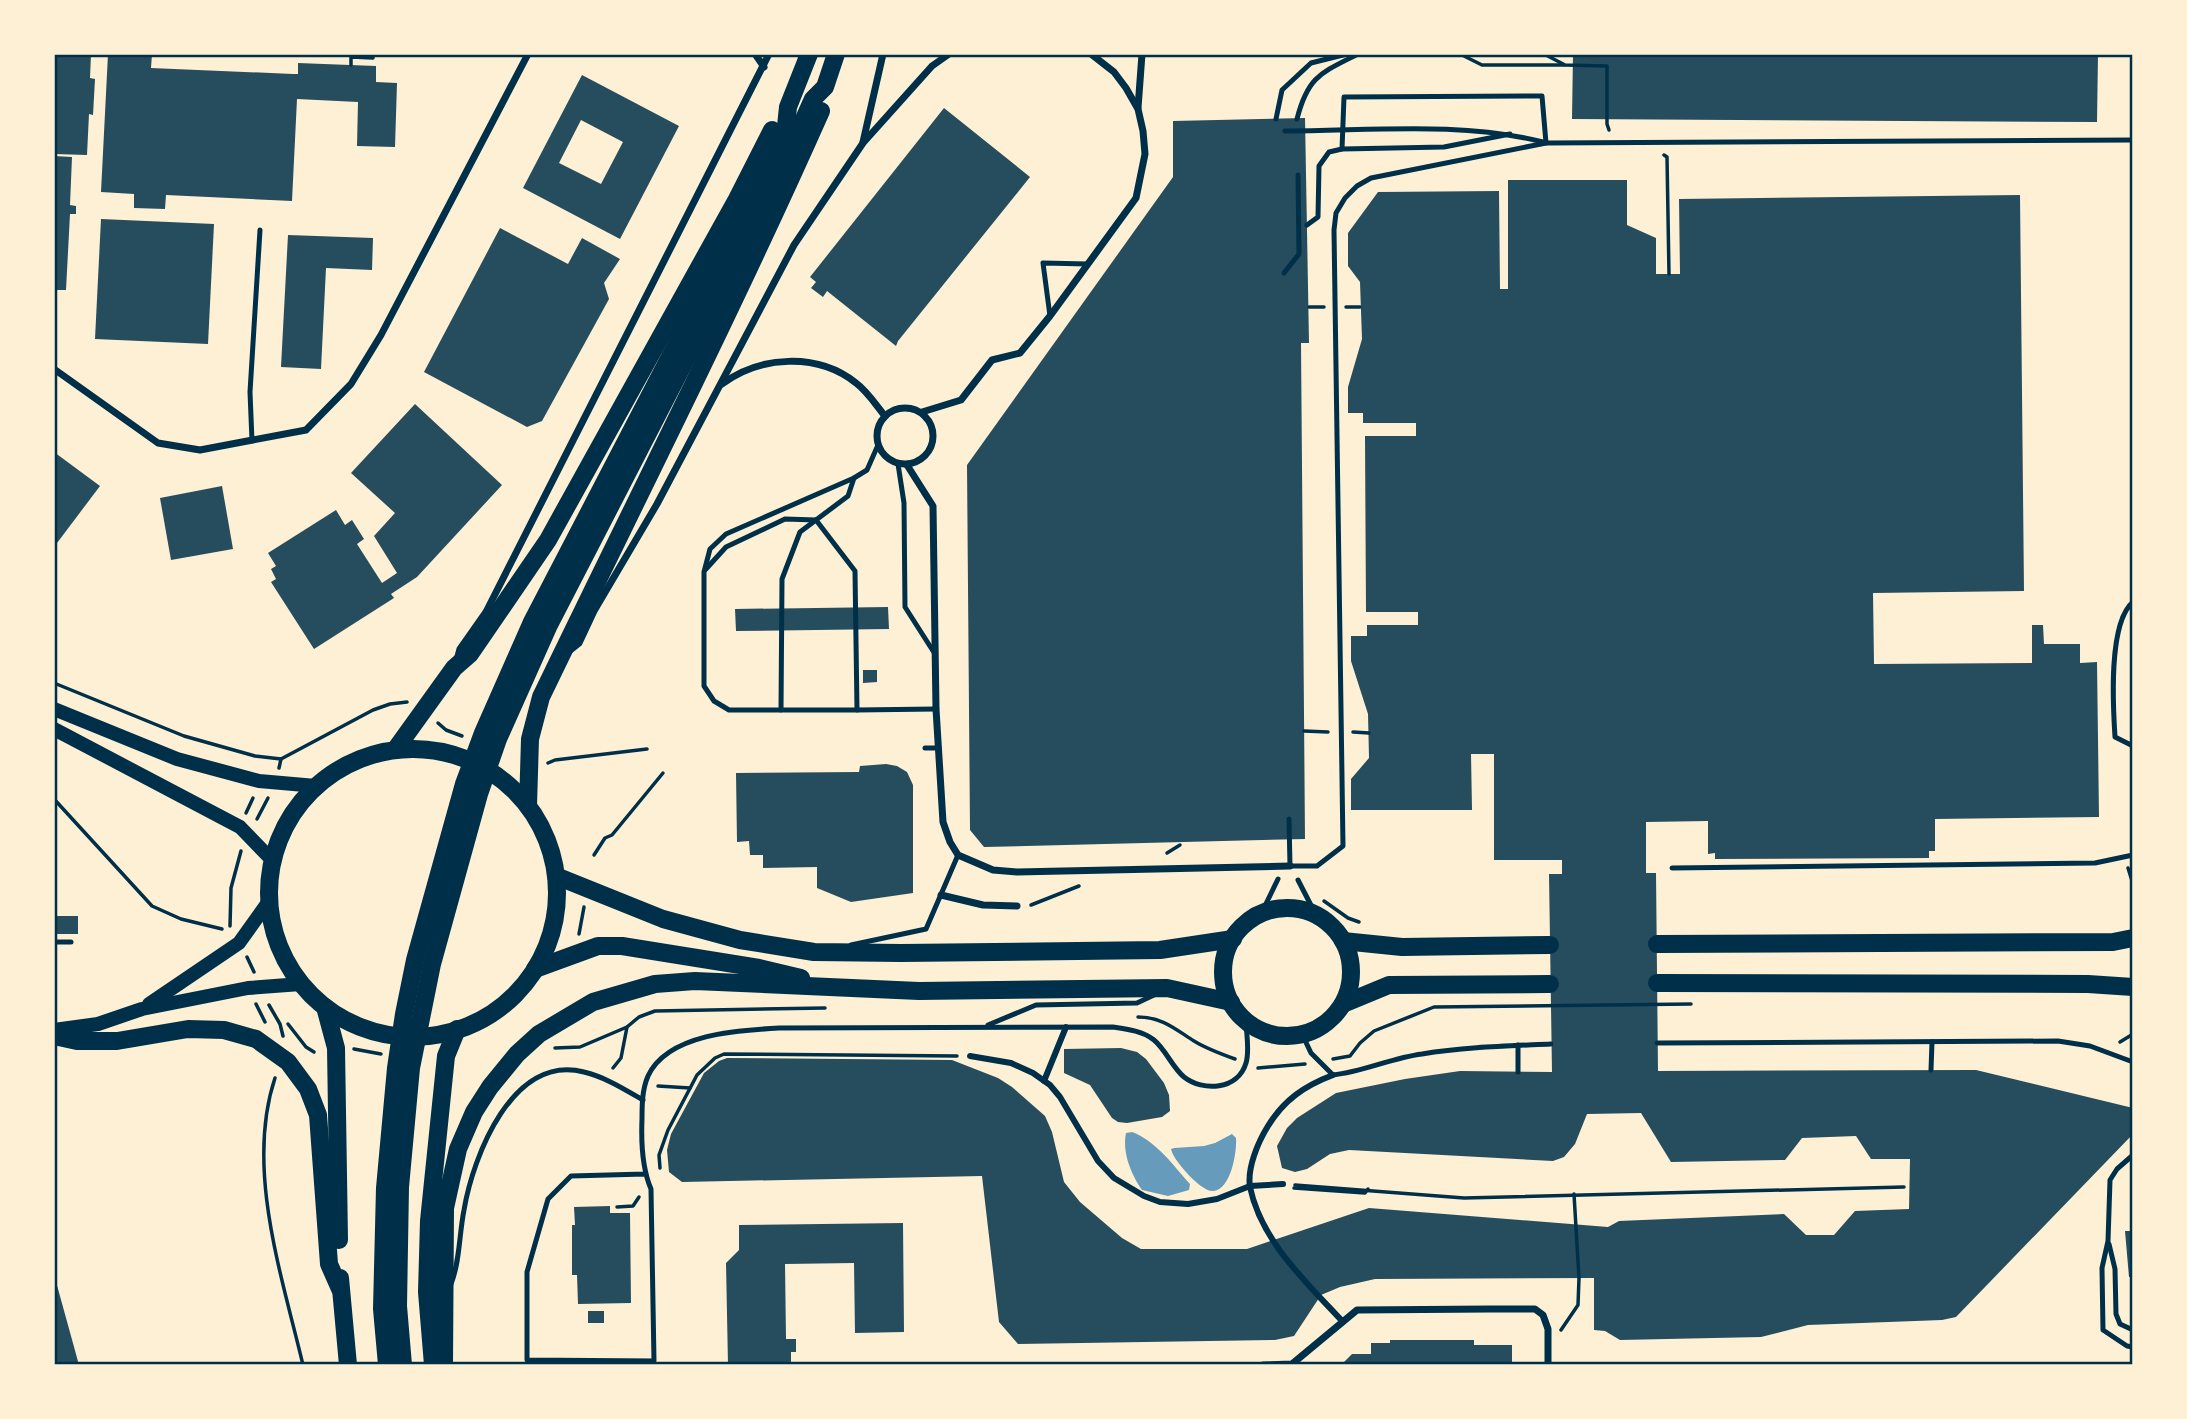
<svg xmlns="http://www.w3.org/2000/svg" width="2187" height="1419" font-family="Barlow,sans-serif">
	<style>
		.water { fill: #669bbc }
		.building { fill: #264d5e; fill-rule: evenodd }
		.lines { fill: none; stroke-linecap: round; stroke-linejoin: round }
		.path { stroke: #003049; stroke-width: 3.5 }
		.service { stroke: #003049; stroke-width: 5 }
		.pedestrian { stroke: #003049; stroke-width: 6 }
		.minor { stroke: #003049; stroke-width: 7 }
		.secondary { stroke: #003049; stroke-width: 14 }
		.primary { stroke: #003049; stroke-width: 18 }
		.neatline { fill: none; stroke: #003049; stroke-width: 2.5 }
	</style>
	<rect width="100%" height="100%" fill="#fdf0d5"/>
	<!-- water -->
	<g class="water">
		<path d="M1132 1132C1156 1141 1173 1165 1190 1184L1189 1190 1168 1196 1142 1190C1131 1174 1122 1152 1126 1133Z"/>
		<path d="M1232 1134 1236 1138C1237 1152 1231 1190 1213 1191 1201 1192 1173 1160 1171 1149L1174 1148 1204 1146 1215 1143Z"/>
	</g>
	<!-- building -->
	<g class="building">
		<polygon points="54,54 91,54 90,78 95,79 93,115 89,114 87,155 54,154"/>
		<polygon points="108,54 152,54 151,68 293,74 298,74 298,63 376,66 376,82 397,83 395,147 357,146 358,102 297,99 292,201 166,195 165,209 134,208 134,194 101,192"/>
		<polygon points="1573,54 2098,54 2097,122 1572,119"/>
		<path d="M582 75 679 126 620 239 523 188ZM581 120 623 142 601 184 559 163Z"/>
		<polygon points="944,108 1030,177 898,341 896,346 827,291 823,297 811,288 816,282 810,277"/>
		<polygon points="1305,118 1309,343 1301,343 1305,839 984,847 970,830 967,465 1173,177 1173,121"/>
		<polygon points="54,156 72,157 70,205 76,206 76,214 70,214 66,290 54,290"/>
		<polygon points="1508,180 1627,180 1627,225 1656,238 1656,274 1680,274 1679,199 2020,195 2024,591 1873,593 1874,664 2032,663 2032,625 2043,625 2044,644 2080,644 2080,663 2097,662 2099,817 1935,819 1935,851 1929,851 1929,858 1715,859 1715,853 1708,854 1708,821 1646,822 1646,873 1656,873 1658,1071 1976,1070 2133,1108 2133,1134 1956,1317 1942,1320 1808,1325 1761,1337 1620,1340 1605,1331 1594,1330 1594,1278 1375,1279 1340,1287 1321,1295 1294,1336 1275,1340 1018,1344 999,1322 982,1176 682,1182 669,1172 667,1150 671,1134 704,1073 719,1061 727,1058 952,1060 998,1078 1012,1087 1045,1116 1052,1132 1064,1182 1080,1202 1122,1238 1141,1249 1247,1249 1369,1208 1608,1227 1619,1221 1784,1214 1806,1235 1834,1235 1855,1211 1909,1209 1910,1159 1871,1159 1856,1136 1802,1138 1785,1160 1671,1162 1641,1113 1587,1114 1575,1144 1564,1157 1553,1161 1349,1150 1330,1154 1307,1169 1295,1172 1282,1168 1277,1146 1287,1128 1297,1118 1336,1093 1405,1079 1460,1071 1552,1072 1549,874 1562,874 1562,860 1494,860 1494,754 1471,754 1472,810 1351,810 1351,779 1369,758 1368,714 1351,661 1351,636 1367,636 1367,625 1418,625 1418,612 1366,612 1365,436 1416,436 1416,423 1363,423 1363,413 1348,413 1348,387 1362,339 1360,282 1348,266 1348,233 1378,192 1499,191 1500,289 1508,289"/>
		<polygon points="101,219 214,224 208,344 95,339"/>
		<polygon points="500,228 568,264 582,238 620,259 604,283 609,299 542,421 527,427 424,372"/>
		<polygon points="288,235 373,238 372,270 326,268 321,369 281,367"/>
		<polygon points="415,404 502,485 417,577 391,594 394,598 314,649 271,582 276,579 271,569 276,566 268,553 336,510 345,525 352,520 364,539 357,544 382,583 397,573 374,536 395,513 351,473"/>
		<polygon points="54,452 100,486 54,547"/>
		<polygon points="222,486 233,549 171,560 160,498"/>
		<polygon points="888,607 889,629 736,631 735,609"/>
		<polygon points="863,670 877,670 877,682 863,683"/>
		<polygon points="886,764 897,766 907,772 913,785 913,893 851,902 817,888 817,867 763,868 763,855 750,855 749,841 737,842 736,773 859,772 860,766"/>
		<rect x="54" y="916" width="24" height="18"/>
		<polygon points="1121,1048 1137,1052 1146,1059 1164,1083 1169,1095 1170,1111 1162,1117 1127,1123 1118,1122 1112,1118 1090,1085 1064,1073 1064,1049"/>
		<polygon points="610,1206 610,1213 630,1213 631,1303 578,1304 577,1275 572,1275 572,1225 575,1225 574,1207"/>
		<polygon points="2133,1209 2133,1277 2129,1277 2125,1231 2130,1231 2130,1212"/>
		<polygon points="903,1223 904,1332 855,1333 854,1263 785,1264 786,1339 796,1339 796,1352 791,1352 791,1365 728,1365 726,1263 739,1250 739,1225"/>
		<polygon points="54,1278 55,1278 79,1365 54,1365"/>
		<rect x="588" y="1311" width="16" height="12"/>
		<polygon points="1390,1340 1474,1340 1474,1345 1512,1345 1512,1362 1516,1362 1516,1365 1341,1365 1352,1354 1371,1354 1371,1343 1390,1343"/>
	</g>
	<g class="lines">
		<!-- path -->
		<g class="path">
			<polyline points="1460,54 1482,65 1564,65"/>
			<polyline points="1544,54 1565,65 1607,66 1607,124 1609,130"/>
			<polyline points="351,65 351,57 373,58 373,54"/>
			<polyline points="1664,155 1667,157 1669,274"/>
			<polyline points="1309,307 1324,307"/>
			<polyline points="1346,307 1360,307"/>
			<polyline points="54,683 184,736 255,756 281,759 373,710 390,704 407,702"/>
			<polyline points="438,723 446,730 462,736"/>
			<polyline points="1304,731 1328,732"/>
			<polyline points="1353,732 1369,733"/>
			<polyline points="548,763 555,760 647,749"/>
			<polyline points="279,768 281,759"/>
			<polyline points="54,799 152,906 181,919 222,929"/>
			<polyline points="246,813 253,798"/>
			<polyline points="257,819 268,798"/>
			<polyline points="1167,853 1180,845"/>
			<polyline points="594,855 605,838 612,835 663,773"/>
			<polyline points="2128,868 2133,884"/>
			<polyline points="1324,901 1348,918 1359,922"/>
			<polyline points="1031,905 1079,886"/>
			<polyline points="230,926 231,888 241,851"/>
			<polyline points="579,934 584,907"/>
			<polyline points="247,957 254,972"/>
			<polyline points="256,1004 265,1022"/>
			<polyline points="269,1005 280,1024 283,1036"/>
			<path d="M1138 1017C1162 1017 1175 1029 1194 1041 1207 1049 1221 1054 1235 1059"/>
			<polyline points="288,1024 306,1047 314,1052"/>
			<polyline points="2120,1042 2133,1034"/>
			<polyline points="555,1048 580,1047 627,1027"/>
			<polyline points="354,1049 381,1054"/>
			<polyline points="1333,1059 1350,1056 1360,1043 1374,1031 1434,1007 1691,1004"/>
			<polyline points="613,1068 621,1058 627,1027 639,1017 655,1011 825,1008"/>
			<polyline points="1258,1068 1305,1064"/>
			<path d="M275 1078C245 1168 282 1276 303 1365"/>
			<polyline points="658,1086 690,1088"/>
			<polyline points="660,1168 659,1155 668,1130 697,1075 715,1058 724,1054 957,1056"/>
			<polyline points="1295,1185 1464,1198 1904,1187"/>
			<polyline points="1294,1188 1365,1193 1368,1189"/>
			<polyline points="617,1207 633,1206 639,1197"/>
			<polyline points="1561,1330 1578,1305 1579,1278 1574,1194"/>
		</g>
		<!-- service -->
		<g class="service">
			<polyline points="1276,119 1282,90 1311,63 1347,54"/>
			<path d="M1297 119C1308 76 1321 73 1358 54"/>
			<path d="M1285 131C1370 131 1460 121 1543 142"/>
			<polyline points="1342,149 1344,97 1542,96 1546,143"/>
			<polyline points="1307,225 1318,217 1319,166 1329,152 1342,149 1444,147 1510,134"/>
			<polyline points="1284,273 1299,254 1298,175"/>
			<polyline points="1050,316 1043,263 1088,264"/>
			<polyline points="252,441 250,392 260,230"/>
			<polyline points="878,445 867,470 854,478 848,496 816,520 855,571 857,710 936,709"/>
			<polyline points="898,464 904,503 905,607 935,654"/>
			<polyline points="854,478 726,534 710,549 704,572 704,686 714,701 729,710 857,710"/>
			<polyline points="706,569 726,547 785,519 816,520"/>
			<path d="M2133 602C2108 623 2113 706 2115 737L2133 746"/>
			<polyline points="781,710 782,579 800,532 816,520"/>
			<polyline points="925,748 937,748"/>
			<polyline points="1289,819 1290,866 1317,866 1343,846 1334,230 1336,213 1345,198 1357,186 1371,178 1546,143 2133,140"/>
			<polyline points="1672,868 2095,863 2133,855"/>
			<polyline points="1298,880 1316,915"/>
			<polyline points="1261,914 1278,879"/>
			<polyline points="54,942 71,942"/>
			<polyline points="851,945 926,929 958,855"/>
			<polyline points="988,1025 1036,1005 1137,1003 1154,995"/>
			<path d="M1302 1034 1311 1053 1333 1075C1363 1072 1391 1058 1422 1054 1464 1047 1508 1046 1551 1044"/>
			<polyline points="1657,1043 2058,1041 2090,1046 2133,1062"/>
			<polyline points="1931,1070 1932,1042"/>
			<polyline points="1518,1072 1518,1045"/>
			<polyline points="2133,1155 2117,1169 2110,1180 2108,1241 2102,1268 2103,1330 2127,1346 2133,1347"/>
			<path d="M645 1174 571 1176 548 1199 527 1272V1360L654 1361 651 1189C642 1168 641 1143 642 1119 642 1105 642 1090 648 1076 668 1033 741 1030 781 1028L1113 1027C1127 1029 1143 1031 1154 1040 1166 1050 1172 1067 1184 1077 1203 1092 1238 1090 1246 1063 1250 1050 1246 1033 1246 1020"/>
			<polyline points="2109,1244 2115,1269 2116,1314 2120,1324 2133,1330"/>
			<path d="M451 1284C460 1261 459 1235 464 1210 473 1156 513 1053 584 1072 605 1077 624 1089 643 1100"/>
		</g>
		<!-- pedestrian -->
		<g class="pedestrian">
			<polyline points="970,1056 1011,1063 1033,1073 1050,1085 1060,1097 1098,1161 1114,1178 1144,1196 1160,1202 1188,1204 1217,1199 1250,1186 1283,1184"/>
			<path d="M1333 1075C1304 1086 1284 1100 1268 1126 1258 1142 1247 1168 1250 1187 1261 1241 1307 1283 1343 1322"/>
			<polyline points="1044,1081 1066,1027"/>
		</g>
		<!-- minor -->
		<g class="minor">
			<polyline points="755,54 764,67"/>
			<polyline points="1138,108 1142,54"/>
			<polyline points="863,142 883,54"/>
			<polyline points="54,369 158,443 200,450 306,430 351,384 381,335 528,54"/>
			<path d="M722 384C760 356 817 352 856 383 867 391 876 405 885 416"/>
			<circle cx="905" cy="436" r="28"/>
			<polyline points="922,412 961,400 992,360 1020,353 1050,316 1136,198 1145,154 1143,131 1138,109 1126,88 1114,72 1091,54"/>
			<polyline points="907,465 933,506 936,709 943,822 950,842 958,855 993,870 1017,872 1290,866"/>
			<polyline points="569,651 579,643 594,611 657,504 794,245 863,143 932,66 949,54"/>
			<polyline points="457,660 460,649 486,612 769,54"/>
			<polyline points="941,895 983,905 1017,906"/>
			<polyline points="1263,1365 1292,1364 1357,1310 1489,1309 1535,1309 1543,1315 1548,1329 1548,1365"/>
		</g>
		<!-- secondary -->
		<g class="secondary">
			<polyline points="54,709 177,759 259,781 316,786"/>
			<polyline points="54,729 240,827 272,860"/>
			<polyline points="149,1004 239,943 269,901"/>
			<polyline points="54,1030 98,1024 142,1009 248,988 301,984"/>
		</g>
		<!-- primary -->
		<g class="primary">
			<circle cx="413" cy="893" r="144"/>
			<polyline points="395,750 454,668 470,654 548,540 737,199 772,130"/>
			<path d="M528 806 530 739 541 697C635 502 733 309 821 111"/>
			<polyline points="556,876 663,919 740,940 814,952 901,953 1160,950 1233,939"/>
			<circle cx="1287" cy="972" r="64"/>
			<polyline points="1343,941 1402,947 1550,945"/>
			<polyline points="1657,944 2113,942 2133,938"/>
			<polyline points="535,969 598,946 622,946 759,968 801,978"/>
			<polyline points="1657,983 2088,984 2133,987"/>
			<polyline points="1343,1004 1389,985 1550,984"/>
			<polyline points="325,1007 336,1048 339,1240"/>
			<polyline points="54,1036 77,1041 117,1041 188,1029 224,1030 256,1039 288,1062 308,1089 318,1115 329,1264 340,1289"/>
			<polyline points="340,1278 348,1365"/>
			<polyline points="387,1365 382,1309 385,1188 396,1068 404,1014 415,960 464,784 483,733 532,622 751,201 786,126 788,107 809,54"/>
			<polyline points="403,1365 398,1306 400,1187 411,1068 432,964 479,794 498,739 548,627 765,206 813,99 825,87 836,54"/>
			<polyline points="433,1365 427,1292 429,1221 446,1056 457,1029"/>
			<polyline points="444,1365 445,1208 458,1149 474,1112 490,1087 517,1054 539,1034 593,1002 655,984 695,981 919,991 1167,988 1231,1002"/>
		</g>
	</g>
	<!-- border -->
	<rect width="2187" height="1419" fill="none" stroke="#fdf0d5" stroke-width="112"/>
	<rect x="56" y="56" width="2075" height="1307" class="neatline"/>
</svg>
